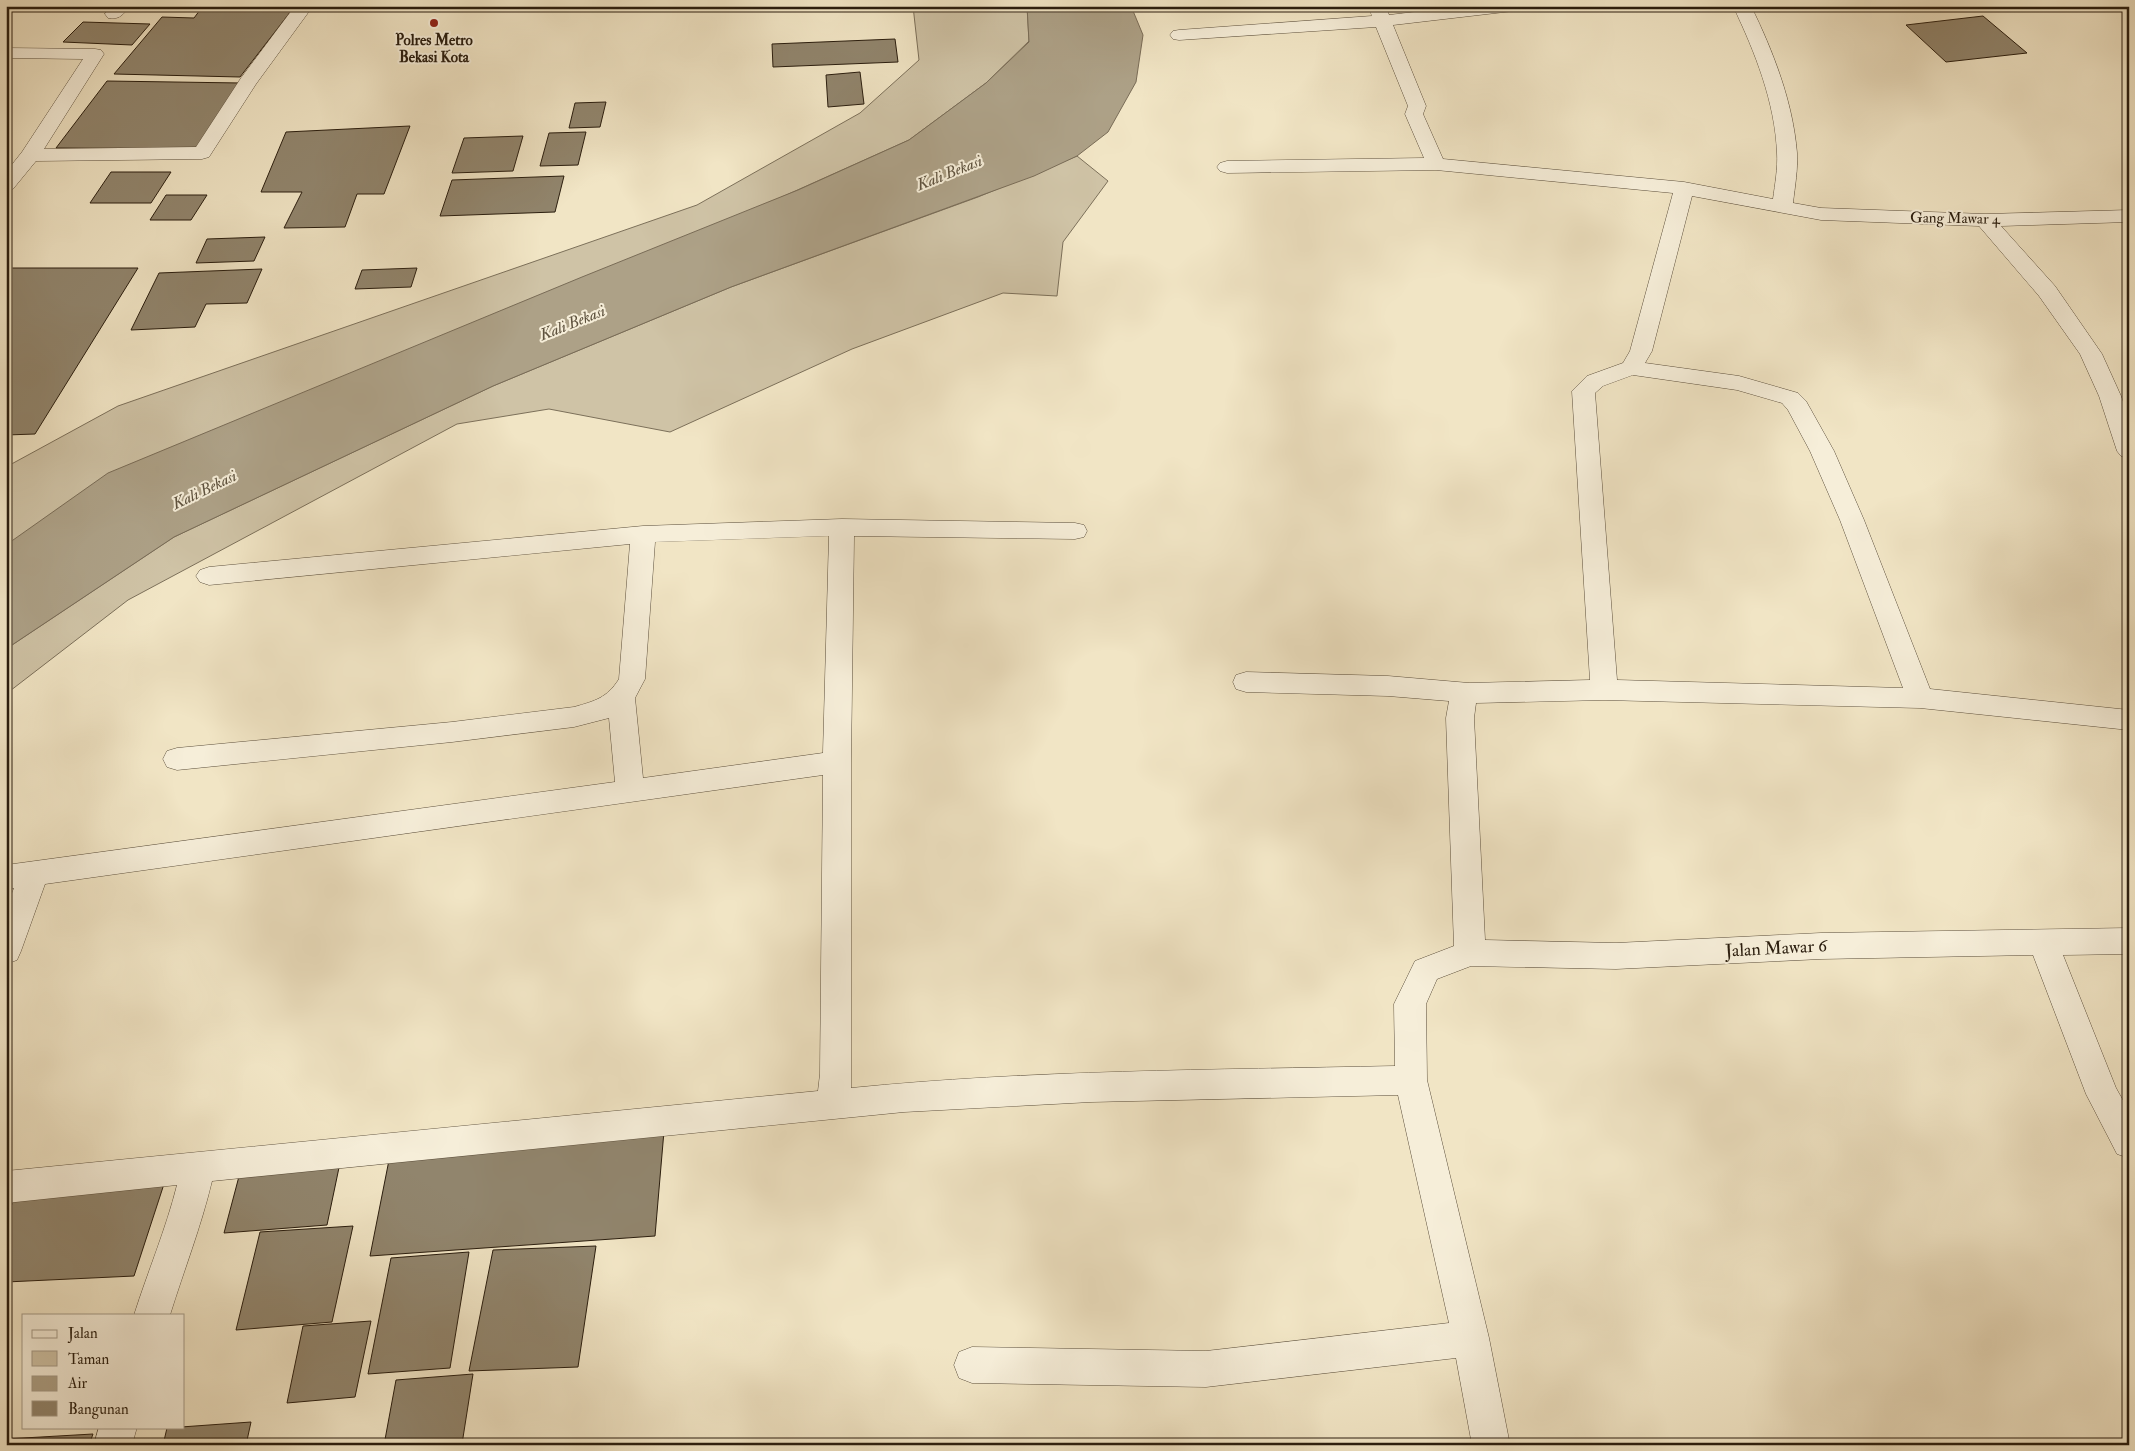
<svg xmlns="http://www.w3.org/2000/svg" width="2135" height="1451" font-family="'IM FELL Double Pica',serif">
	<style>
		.green { fill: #cfc3a6; stroke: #7c705a }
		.water { fill: #ada187; stroke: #796c57 }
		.building { fill: #91856d; stroke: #2a1d0e }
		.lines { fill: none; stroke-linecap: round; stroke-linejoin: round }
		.service-casing { stroke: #5c4f3c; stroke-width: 1 }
		.minor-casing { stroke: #5c4f3c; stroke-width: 1 }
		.service { fill: #f6eed9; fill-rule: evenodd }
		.minor { fill: #f6eed9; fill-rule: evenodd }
		.poi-dot { fill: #8f2418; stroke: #f6eed9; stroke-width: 2 }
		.labels { text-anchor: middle; stroke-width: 4; stroke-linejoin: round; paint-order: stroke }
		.far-poi-label { font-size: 15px; font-weight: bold; fill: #2a1d0e; stroke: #f6eed9 }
		.far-street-label { font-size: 15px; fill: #2a1d0e; stroke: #f6eed9 }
		.far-water-label { font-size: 16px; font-style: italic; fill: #5e523e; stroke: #f6eed9 }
		.street-label { font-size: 18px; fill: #2a1d0e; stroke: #f6eed9 }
	</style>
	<rect width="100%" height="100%" fill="#f1e5c5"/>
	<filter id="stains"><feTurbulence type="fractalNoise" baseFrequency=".004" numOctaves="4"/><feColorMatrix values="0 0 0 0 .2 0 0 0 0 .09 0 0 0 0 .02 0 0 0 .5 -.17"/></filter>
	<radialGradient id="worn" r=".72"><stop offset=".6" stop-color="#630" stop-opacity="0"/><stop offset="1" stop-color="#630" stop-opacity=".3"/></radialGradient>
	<!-- green -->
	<g class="green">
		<polygon points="913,6 1027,6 1029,41 986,83 909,140 6,545 6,467 118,406 697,205 860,113 919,60"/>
		<polygon points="1077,156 1108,181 1063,242 1057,296 1003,293 852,349 670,432 549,409 457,424 128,600 6,694 6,649 174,537 493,386 731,287 978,197"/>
	</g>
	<!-- water -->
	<polygon class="water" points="1027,6 1131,6 1143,35 1136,82 1108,132 1077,156 1034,176 731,287 493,386 174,537 6,649 6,545 108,473 582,277 798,190 909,140 986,83 1029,42"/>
	<!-- building -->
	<g class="building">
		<polygon points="203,6 295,6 240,77 114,74 162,17 194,18"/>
		<polygon points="1983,16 2027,53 1946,62 1906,25"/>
		<polygon points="83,22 150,24 132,45 63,42"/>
		<polygon points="895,39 898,62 773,67 772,44"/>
		<polygon points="860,72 864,104 828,107 826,75"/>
		<polygon points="107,81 241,83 196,149 56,148"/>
		<polygon points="606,102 600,127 569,128 575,103"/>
		<polygon points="410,126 384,194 357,194 345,227 284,228 302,192 261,192 286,132"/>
		<polygon points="586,132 578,165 540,166 549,133"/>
		<polygon points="523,136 513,171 452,173 464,138"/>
		<polygon points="111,172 171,172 151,203 90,203"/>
		<polygon points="564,176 555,212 440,216 452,180"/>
		<polygon points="166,195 207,195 191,220 150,220"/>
		<polygon points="265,237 254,261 196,263 207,239"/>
		<polygon points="6,268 138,268 35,434 6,435"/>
		<polygon points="417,268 411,287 355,289 362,270"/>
		<polygon points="262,269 247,303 206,304 195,327 131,330 159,273"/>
		<polygon points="664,1131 655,1236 370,1256 391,1150"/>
		<polygon points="341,1158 327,1225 224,1233 242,1165"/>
		<polygon points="164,1184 134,1276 6,1282 6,1220 17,1191"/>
		<polygon points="353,1226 332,1322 236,1330 260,1232"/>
		<polygon points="596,1246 578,1367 469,1371 493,1250"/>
		<polygon points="469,1252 450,1368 368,1374 391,1258"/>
		<polygon points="371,1321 355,1397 287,1403 303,1326"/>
		<polygon points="473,1374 462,1444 384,1445 396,1380"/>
		<polygon points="251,1422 246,1445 163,1445 167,1428"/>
		<polygon points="93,1434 89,1445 6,1445 6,1439"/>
	</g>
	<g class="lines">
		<defs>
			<path id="service" d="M111 6H130C123 15 119 20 108 18L105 14Z"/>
			<g id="minor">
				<polygon points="295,6 313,6 256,84 209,157 202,159 36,161 13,189 6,191 6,172 22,152 83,59 6,58 6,48 95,49 101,50 104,54 44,149 196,147 241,78"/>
				<path d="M1368 6H1386L1389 15 1465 6H1522L1519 10 1513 11 1393 25 1426 106 1423 114 1443 159 1684 182 1773 199C1775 184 1778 168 1777 153 1775 102 1755 52 1733 6H1751C1773 51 1793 102 1797 153 1798 169 1795 186 1793 203L1821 208 1985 214 2129 210V222L2001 226 2055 286 2102 354 2121 396 2129 419V459L2121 456 2117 451 2099 396 2080 354 2039 296 1979 226 1821 220 1692 196 1652 351 1645 363 1739 376 1798 393 1806 401 1834 451 1864 520 1930 689 2129 710V730L1920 708 1604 700 1476 703 1474 718 1485 940 1616 943 1821 933 2129 928V954L2063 955 2116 1088 2129 1111V1158L2117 1154 2086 1094 2033 955 1821 959 1616 969 1471 966 1437 979 1426 1004 1427 1080 1489 1338 1510 1445H1472L1456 1358 1206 1387 972 1383 959 1378 954 1365 959 1352 972 1347 1206 1351 1449 1323 1398 1095 1091 1102 904 1112 212 1181C201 1227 184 1270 170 1315H134C148 1271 166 1229 177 1185L6 1203V1171L818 1091 820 1074 823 775 45 884 21 951 17 960 6 964V909L14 888 6 889V865L615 782 609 718 574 727 452 742 177 770 167 767 163 759 167 751 177 748 452 722 574 707C595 701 607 698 619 679L630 544 209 585 200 582 196 576 200 570 209 567 643 526 842 519 1075 523 1084 525 1087 531 1084 537 1075 539 854 536 851 762V1088C1031 1070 1213 1070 1395 1066L1394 1004 1415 961 1454 946 1446 718 1449 701 1388 696 1246 692 1236 689 1233 682 1236 675 1246 672 1388 676 1469 683 1590 680 1572 391 1587 376 1623 363 1630 351 1673 193 1436 170 1227 173 1220 171 1217 167 1220 163 1227 161 1424 158 1405 114 1408 106 1376 27 1179 40 1173 39 1170 35 1173 31 1179 30 1372 16ZM1633 375 1737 390 1782 403 1788 410 1810 451 1840 520 1903 688 1617 680 1595 393 1603 386ZM829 536 823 753 643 778 635 698 645 679 655 542Z"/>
				<polygon points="99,1427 137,1427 132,1445 94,1445"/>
			</g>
		</defs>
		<!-- service casing -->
		<use href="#service" class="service-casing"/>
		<!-- minor casing -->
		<use href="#minor" class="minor-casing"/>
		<!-- service -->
		<use href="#service" class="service"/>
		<!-- minor -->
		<use href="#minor" class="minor"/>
	</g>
	<!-- markers -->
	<circle class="poi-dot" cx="434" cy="23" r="5"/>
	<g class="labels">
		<!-- far-poi labels -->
		<g class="far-poi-label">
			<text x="434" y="45">Polres Metro<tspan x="434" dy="17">Bekasi Kota</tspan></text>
		</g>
		<!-- far-street labels -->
		<g class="far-street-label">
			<text transform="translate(1955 218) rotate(1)" y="5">Gang Mawar 4</text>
		</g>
		<!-- far-water labels -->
		<g class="far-water-label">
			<text transform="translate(949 172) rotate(-22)" y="6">Kali Bekasi</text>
			<text transform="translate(572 322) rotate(-22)" y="6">Kali Bekasi</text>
			<text transform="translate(204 489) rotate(-26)" y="6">Kali Bekasi</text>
		</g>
		<!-- street labels -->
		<g class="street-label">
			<text transform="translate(1776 948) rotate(-3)" y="6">Jalan Mawar 6</text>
		</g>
	</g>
	<!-- margin -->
	<rect width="2135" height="1451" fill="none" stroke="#f1e5c5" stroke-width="25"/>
	<rect x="8" y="8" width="2120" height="1436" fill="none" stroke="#2a1d0e" stroke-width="2.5"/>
	<rect x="12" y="12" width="2110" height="1426" fill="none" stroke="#2a1d0e"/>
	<!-- legend -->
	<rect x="22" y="1314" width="162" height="115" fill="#f6eed9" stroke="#a49a88"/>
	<rect x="32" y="1330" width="25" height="8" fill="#f6eed9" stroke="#a49a88"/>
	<text x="68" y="1338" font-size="15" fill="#2a1d0e">Jalan</text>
	<rect x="32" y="1351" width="25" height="15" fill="#cfc3a6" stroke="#a49a88"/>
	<text x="68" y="1364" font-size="15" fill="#2a1d0e">Taman</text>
	<rect x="32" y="1376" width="25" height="15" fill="#ada187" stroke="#a49a88"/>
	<text x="68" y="1388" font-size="15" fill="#2a1d0e">Air</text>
	<rect x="32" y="1401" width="25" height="15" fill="#91856d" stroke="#a49a88"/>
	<text x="68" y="1414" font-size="15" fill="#2a1d0e">Bangunan</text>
	<rect width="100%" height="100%" filter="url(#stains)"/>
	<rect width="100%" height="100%" fill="url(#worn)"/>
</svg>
